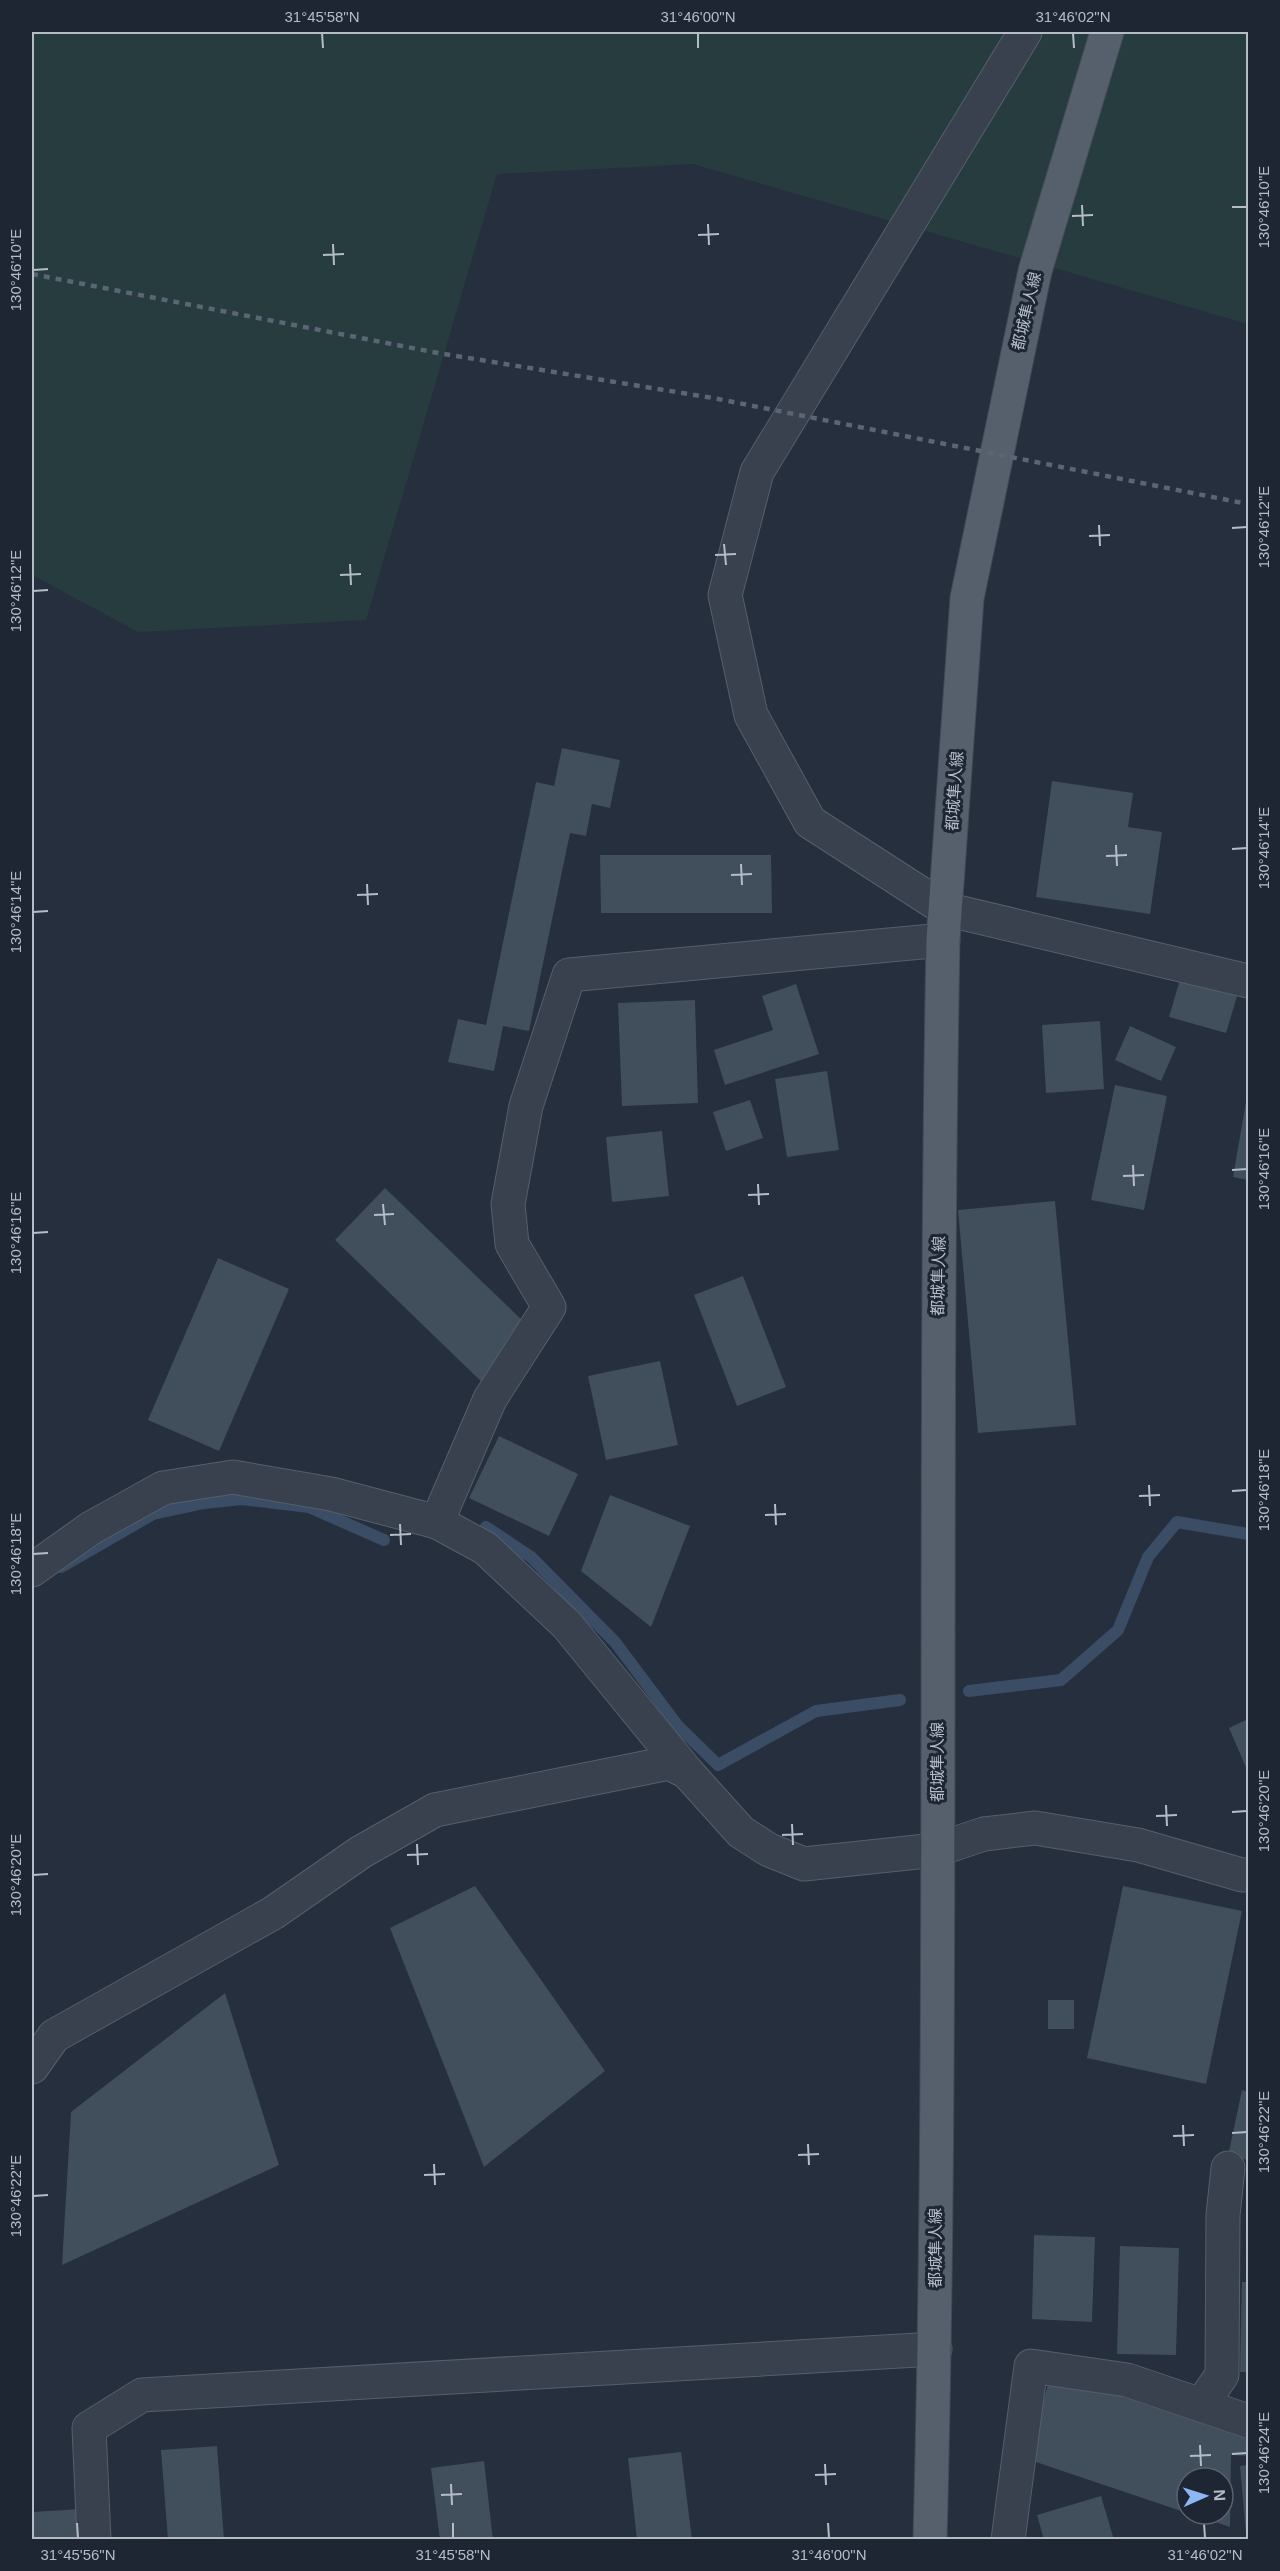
<svg xmlns="http://www.w3.org/2000/svg" width="1280" height="2571" font-family="Helvetica,'Noto Sans JP',sans-serif">
	<style>
		.green { fill: #273c3e }
		.lines { fill: none; stroke-linecap: round; stroke-linejoin: round }
		.stream { stroke: #3a4d65; stroke-width: 12 }
		.building { fill: #414e5b }
		.minor-casing { stroke: #565f6b; stroke-width: 35 }
		.primary-casing { stroke: #414a56; stroke-width: 35 }
		.minor { stroke: #38414d; stroke-width: 33 }
		.primary { stroke: #56606d; stroke-width: 33 }
		.rail { stroke: #5b6574; stroke-width: 4.5; stroke-dasharray: 6 6; stroke-linecap: butt }
		.ticks { fill: none; stroke: #b4bcc8; stroke-width: 2 }
		.labels { text-anchor: middle; stroke-width: 6; stroke-linejoin: round; paint-order: stroke }
		.street-label { font-size: 16px; fill: #b4bcc8; stroke: #1d2632 }
		.neatline { fill: none; stroke: #b4bcc8; stroke-width: 2 }
		.ticks-label { font-size: 15px; text-anchor: middle; fill: #b4bcc8 }
	</style>
	<rect width="100%" height="100%" fill="#252f3d"/>
	<!-- green -->
	<polygon class="green" points="32,32 1248,32 1248,324 693,164 497,174 366,620 138,632 32,575"/>
	<g class="lines">
		<!-- stream -->
		<g class="stream">
			<polyline points="486,1527 531,1557 615,1642 678,1726 718,1765 816,1711 900,1700"/>
			<polyline points="61,1567 153,1514 204,1503 242,1499 309,1507 384,1540"/>
			<polyline points="969,1691 1061,1680 1118,1630 1148,1557 1177,1522 1248,1534"/>
		</g>
	</g>
	<!-- building -->
	<g class="building">
		<polygon points="562,748 620,760 610,808 592,804 586,836 570,833 529,1031 503,1026 494,1071 448,1062 458,1019 486,1025 536,782 554,786"/>
		<polygon points="1052,781 1133,793 1128,827 1162,832 1150,914 1036,897"/>
		<polygon points="600,855 771,855 772,913 601,913"/>
		<polygon points="1181,976 1238,993 1226,1033 1169,1017"/>
		<polygon points="796,984 819,1054 725,1085 714,1050 773,1030 762,996"/>
		<polygon points="695,1000 698,1103 622,1106 618,1003"/>
		<polygon points="1100,1021 1104,1089 1046,1093 1042,1025"/>
		<polygon points="1130,1026 1176,1047 1161,1081 1115,1060"/>
		<polygon points="827,1071 839,1150 787,1157 775,1079"/>
		<polygon points="1115,1085 1167,1096 1144,1210 1091,1200"/>
		<polygon points="1247,1096 1248,1096 1248,1180 1233,1177"/>
		<polygon points="750,1100 763,1138 726,1151 713,1112"/>
		<polygon points="662,1131 669,1196 612,1202 606,1137"/>
		<polygon points="385,1188 523,1321 491,1391 335,1240"/>
		<polygon points="1055,1201 1076,1425 978,1433 958,1210"/>
		<polygon points="218,1258 289,1289 219,1451 148,1420"/>
		<polygon points="743,1276 786,1387 737,1406 694,1295"/>
		<polygon points="660,1361 678,1445 606,1460 588,1376"/>
		<polygon points="499,1436 578,1474 549,1536 469,1498"/>
		<polygon points="610,1495 690,1526 651,1627 581,1571"/>
		<polygon points="1248,1719 1248,1772 1229,1728"/>
		<polygon points="475,1886 605,2071 484,2167 390,1928"/>
		<polygon points="1123,1886 1242,1911 1206,2084 1087,2058"/>
		<polygon points="225,1993 279,2165 62,2265 71,2112"/>
		<rect x="1048" y="2000" width="26" height="29"/>
		<polygon points="1242,2090 1248,2092 1248,2160 1228,2156"/>
		<polygon points="1034,2235 1095,2237 1092,2322 1032,2319"/>
		<polygon points="1120,2246 1179,2248 1176,2355 1117,2354"/>
		<polygon points="1242,2282 1248,2282 1248,2372 1240,2372"/>
		<polygon points="1052,2373 1248,2439 1248,2456 1231,2455 1230,2527 1192,2514 1223,2514 1223,2478 1187,2478 1187,2513 1024,2458"/>
		<polygon points="217,2446 224,2540 168,2540 161,2450"/>
		<polygon points="681,2452 692,2540 637,2540 628,2458"/>
		<polygon points="484,2461 493,2540 440,2540 431,2468"/>
		<polygon points="1248,2465 1248,2533 1246,2534 1240,2466"/>
		<polygon points="1101,2496 1114,2540 1044,2540 1037,2515"/>
		<polygon points="81,2509 83,2540 32,2540 32,2512"/>
	</g>
	<g class="lines">
		<defs>
			<g id="minor">
				<polyline points="1025,32 757,472 725,595 751,715 810,822 945,909 1248,981"/>
				<polyline points="437,1522 490,1399 549,1307 512,1244 508,1204 526,1106 569,975 943,940"/>
				<polyline points="32,1570 91,1528 163,1488 233,1477 331,1494 437,1522 485,1548 567,1625 687,1772 741,1832 769,1850 804,1864 936,1850 984,1834 1035,1828 1138,1845 1242,1875 1248,1875"/>
				<polyline points="32,2067 54,2036 273,1913 361,1852 435,1810 669,1763 687,1772"/>
				<polyline points="1201,2405 1222,2375 1223,2215 1228,2168"/>
				<polyline points="94,2540 89,2428 142,2395 935,2349"/>
				<polyline points="1008,2540 1031,2366 1127,2380 1248,2421"/>
			</g>
			<path id="primary" d="M930 2540C944 2007 933 1473 943 940L967 598 1035 271 1107 32"/>
		</defs>
		<!-- minor casing -->
		<use href="#minor" class="minor-casing"/>
		<!-- primary casing -->
		<use href="#primary" class="primary-casing"/>
		<!-- minor -->
		<use href="#minor" class="minor"/>
		<!-- primary -->
		<use href="#primary" class="primary"/>
		<!-- rail -->
		<polyline class="rail" points="32,274 438,353 713,398 1248,504"/>
	</g>
	<!-- ticks -->
	<path class="ticks" d="M322 33 323 48M698 33V48M1073 33 1074 48M1082 205 1083 226M1232 207H1247M1072 216 1093 215M708 224 709 245M698 235 719 234M333 244 334 265M323 255 344 254M33 270 48 269M1099 525 1100 546M1232 528 1247 527M1089 536 1110 535M724 544 726 565M715 555 736 554M350 564 351 585M340 575 361 574M33 591 48 590M1116 845 1117 866M1232 849 1247 848M1106 856 1127 855M741 864 742 885M731 875 752 874M367 884 368 905M357 895 378 894M33 912 48 911M1133 1165 1134 1186M1232 1170 1247 1169M1123 1176 1144 1175M758 1184 759 1205M748 1195 769 1194M383 1204 385 1225M374 1215 394 1214M33 1233 48 1232M1149 1485 1150 1506M1232 1491 1247 1490M1139 1496 1160 1495M775 1504 776 1525M765 1515 786 1514M400 1524 401 1545M390 1535 411 1534M33 1554 48 1553M1166 1805 1167 1826M1232 1812 1247 1811M1156 1816 1177 1815M792 1824 793 1845M782 1835 803 1834M417 1844 418 1865M407 1855 428 1854M33 1875 48 1874M1183 2125 1184 2146M1232 2133 1247 2132M1173 2136 1194 2135M808 2144 809 2165M798 2155 819 2154M434 2164 435 2185M424 2175 445 2174M33 2196 48 2195M1200 2445 1201 2466M1232 2454 1247 2453M1190 2456 1211 2455M825 2464 826 2485M815 2475 836 2474M451 2484 452 2505M441 2495 462 2494M77 2523 78 2538M453 2523V2538M828 2523 829 2538M1204 2523 1205 2538"/>
	<g class="labels">
		<!-- street labels -->
		<g class="street-label">
			<text transform="translate(1026 311) rotate(-77)" y="6">都城隼人線</text>
			<text transform="translate(954 791) rotate(-86)" y="6">都城隼人線</text>
			<text transform="translate(938 1276) rotate(-89)" y="6">都城隼人線</text>
			<text transform="translate(937 1762) rotate(-90)" y="6">都城隼人線</text>
			<text transform="translate(935 2248) rotate(-90)" y="6">都城隼人線</text>
		</g>
	</g>
	<!-- border -->
	<rect width="1280" height="2571" fill="none" stroke="#1d2632" stroke-width="66"/>
	<!-- north arrow -->
	<g transform="translate(1205 2496) rotate(87)"><circle r="28" fill="#1d2632" stroke="#59626e" stroke-width="1.5"/>
	<path d="M0-4.5L10 22L0 15L-10 22Z" fill="#8db7f4"/>
	<text y="-9" font-size="16" font-weight="bold" text-anchor="middle" fill="#b4bcc8">N</text>
	</g>
	<rect x="33" y="33" width="1214" height="2505" class="neatline"/>
	<g class="ticks-label">
		<text x="322" y="22">31°45'58"N</text>
		<text x="698" y="22">31°46'00"N</text>
		<text x="1073" y="22">31°46'02"N</text>
		<text transform="translate(1264 207) rotate(-90)" y="5">130°46'10"E</text>
		<text transform="translate(16 270) rotate(-90)" y="5">130°46'10"E</text>
		<text transform="translate(1264 527) rotate(-90)" y="5">130°46'12"E</text>
		<text transform="translate(16 591) rotate(-90)" y="5">130°46'12"E</text>
		<text transform="translate(1264 848) rotate(-90)" y="5">130°46'14"E</text>
		<text transform="translate(16 912) rotate(-90)" y="5">130°46'14"E</text>
		<text transform="translate(1264 1169) rotate(-90)" y="5">130°46'16"E</text>
		<text transform="translate(16 1233) rotate(-90)" y="5">130°46'16"E</text>
		<text transform="translate(1264 1490) rotate(-90)" y="5">130°46'18"E</text>
		<text transform="translate(16 1554) rotate(-90)" y="5">130°46'18"E</text>
		<text transform="translate(1264 1811) rotate(-90)" y="5">130°46'20"E</text>
		<text transform="translate(16 1875) rotate(-90)" y="5">130°46'20"E</text>
		<text transform="translate(1264 2132) rotate(-90)" y="5">130°46'22"E</text>
		<text transform="translate(16 2196) rotate(-90)" y="5">130°46'22"E</text>
		<text transform="translate(1264 2453) rotate(-90)" y="5">130°46'24"E</text>
		<text x="78" y="2560">31°45'56"N</text>
		<text x="453" y="2560">31°45'58"N</text>
		<text x="829" y="2560">31°46'00"N</text>
		<text x="1205" y="2560">31°46'02"N</text>
	</g>
</svg>
